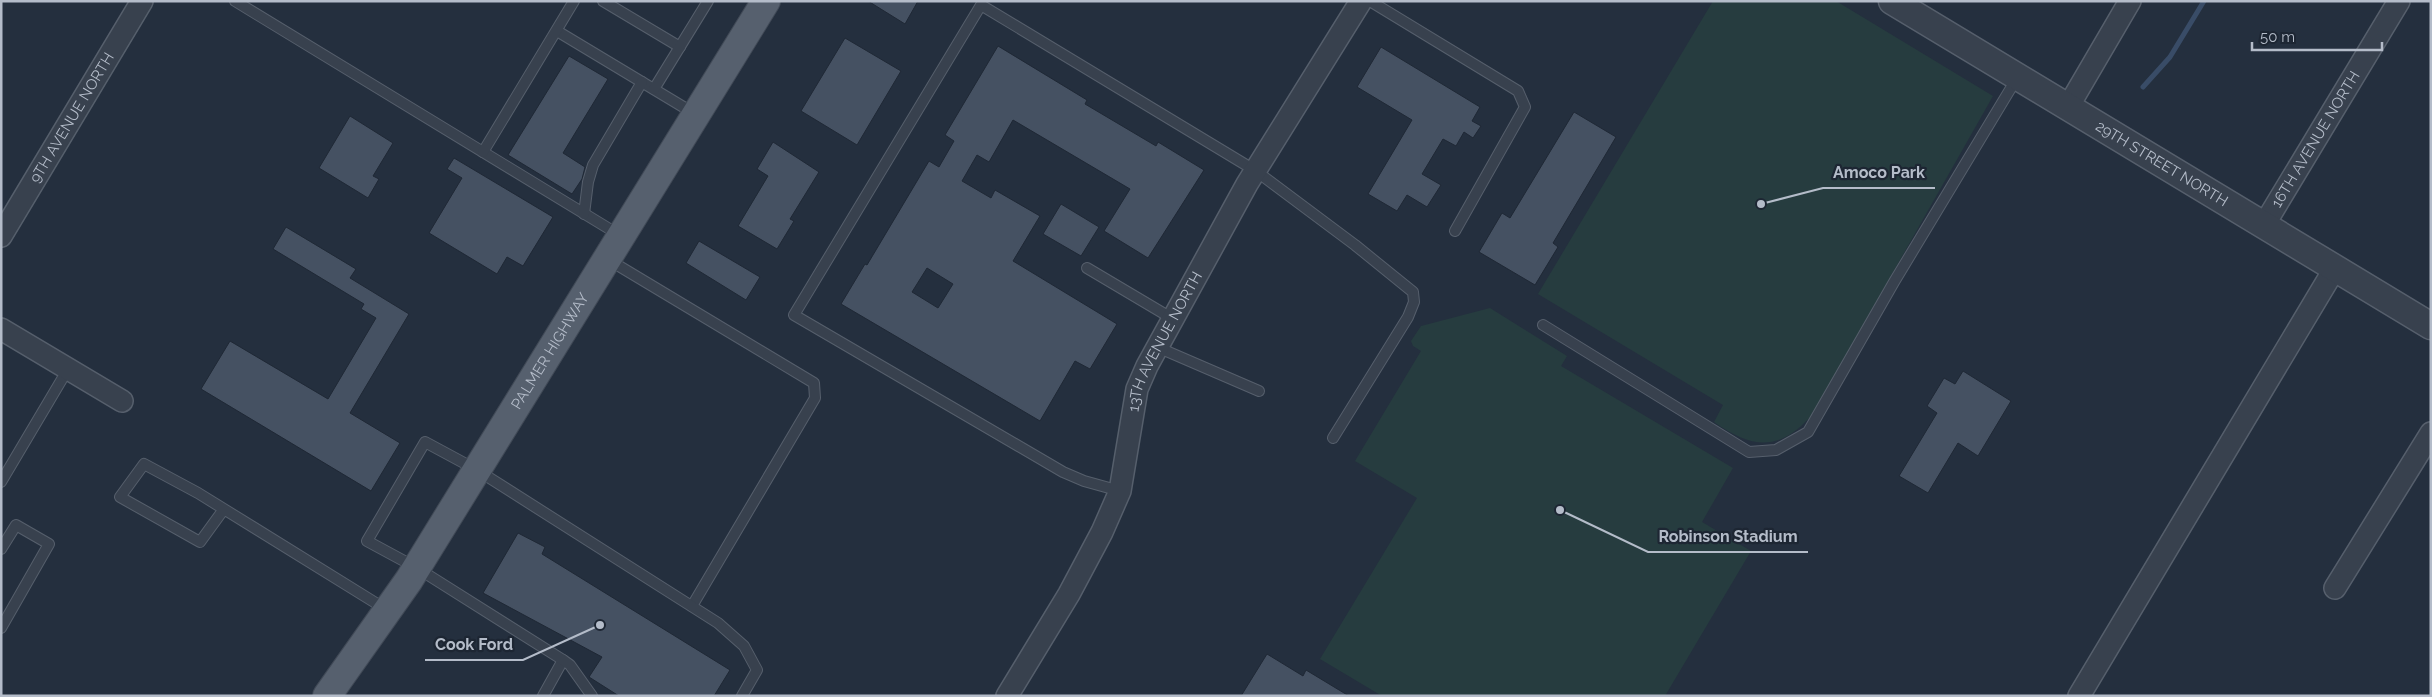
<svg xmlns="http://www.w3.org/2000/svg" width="2432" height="697" font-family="Raleway,sans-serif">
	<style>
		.green { fill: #263c3f }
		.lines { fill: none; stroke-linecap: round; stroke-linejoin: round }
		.stream { stroke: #394c67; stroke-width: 5 }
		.building { fill: #455162; stroke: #1f2835; fill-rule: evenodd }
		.service-casing { stroke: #565f6c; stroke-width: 12 }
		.minor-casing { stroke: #565f6c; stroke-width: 24 }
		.tertiary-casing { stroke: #565f6c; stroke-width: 29 }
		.primary-casing { stroke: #414a57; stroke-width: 30 }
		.service { stroke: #38414e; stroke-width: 10 }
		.minor { stroke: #38414e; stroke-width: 21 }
		.tertiary { stroke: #38414e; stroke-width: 26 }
		.primary { stroke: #56606e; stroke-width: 28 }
		.labels { text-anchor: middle; stroke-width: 4.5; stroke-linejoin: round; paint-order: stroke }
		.street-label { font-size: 15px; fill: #b4bcc9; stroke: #1d2633 }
		.leader { fill: none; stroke: #b4bcc9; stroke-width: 2 }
		.callout-dot { fill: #b4bcc9; stroke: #1d2633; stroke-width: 2 }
		.callout-label { font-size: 16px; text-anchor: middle; font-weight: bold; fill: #b4bcc9; stroke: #1d2633; stroke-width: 4.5; stroke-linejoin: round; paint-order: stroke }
	</style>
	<rect width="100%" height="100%" fill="#242f3e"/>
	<!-- green -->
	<g class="green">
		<path d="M1713 1H1836L1993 96 1812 415C1779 452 1753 449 1714 422L1723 405 1538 294Z"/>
		<polygon points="1490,308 1567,356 1561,366 1733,468 1702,522 1751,551 1665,696 1382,696 1320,659 1417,498 1355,461 1421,351 1413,346 1411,341 1421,326"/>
	</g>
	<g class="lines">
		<!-- stream -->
		<polyline class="stream" points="2143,87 2170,57 2204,1"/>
	</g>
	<!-- building -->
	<g class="building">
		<polygon points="868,1 918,1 905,24"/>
		<polygon points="845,38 901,71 857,145 801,111"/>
		<path d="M998 46 1087 100 1085 104 1156 146 1158 142 1204 170 1148 258 1104 231 1130 189 1013 120 989 162 977 155 962 181 991 198 995 190 1040 216 1013 261 1117 324 1090 369 1075 361 1040 421 841 304 865 264 867 265 929 161 939 167 954 141 945 135ZM927 268 953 284 938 308 912 292Z"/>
		<polygon points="1381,47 1480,107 1472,121 1481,126 1473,138 1464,132 1456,146 1443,139 1422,174 1441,185 1427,207 1407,195 1397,211 1368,194 1412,120 1357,87"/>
		<polygon points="569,56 608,79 563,153 585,167 582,179 572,194 508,155"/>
		<polygon points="1574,112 1616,137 1553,243 1558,247 1535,285 1479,252 1502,213 1510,218"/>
		<polygon points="350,116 393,143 373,176 379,179 368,198 319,168"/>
		<polygon points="773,142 819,172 790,219 794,221 777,249 738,226 768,176 757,169"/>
		<polygon points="454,158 553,217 523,266 507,257 497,274 429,233 462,178 447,169"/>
		<polygon points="1061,204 1099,227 1081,256 1043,234"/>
		<polygon points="286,227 356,269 350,278 409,314 350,413 400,443 371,491 201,389 230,341 328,399 376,318 361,309 364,304 273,249"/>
		<polygon points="699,241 760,277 746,300 686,263"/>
		<polygon points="1963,371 2011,401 1978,456 1958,443 1928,493 1899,476 1937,413 1927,406 1944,378 1955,384"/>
		<polygon points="518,533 545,547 542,554 730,670 714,696 619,696 589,677 602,657 483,593"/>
		<polygon points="1267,654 1303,676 1306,670 1349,696 1241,696"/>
	</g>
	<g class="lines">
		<defs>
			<g id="service">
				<polyline points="235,1 621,236"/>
				<polyline points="603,1 680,47"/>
				<polyline points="1370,1 1518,91 1525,107 1455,231"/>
				<polyline points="557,31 695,114"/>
				<polyline points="654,89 708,1"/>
				<polyline points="483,152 574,1"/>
				<polyline points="584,214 588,182 593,165 642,82"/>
				<polyline points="609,260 814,383 815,398 692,606"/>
				<polyline points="1087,268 1173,319"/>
				<polyline points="1543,325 1749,452 1776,450 1808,432 1894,282 2017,78"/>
				<polyline points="1157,347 1259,391"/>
				<polyline points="1,482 68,369"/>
				<polyline points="1120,491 1084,481 1063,472 794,315 981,5 1256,171 1355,245 1413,292 1414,302 1408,317 1333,438"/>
				<polyline points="224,509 200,542 120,497 144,464 198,493 387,610"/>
				<polyline points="1,549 16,525 49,544 1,628"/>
				<polyline points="543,696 563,660"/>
				<polyline points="592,696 570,665 563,660 417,568 367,541 425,442 477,470 718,623 744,646 757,670 742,696"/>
			</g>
			<g id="minor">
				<polyline points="2068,107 2130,1"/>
				<path id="s1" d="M2264 225 2399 1"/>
				<path id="s2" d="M1 236 142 1"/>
				<polyline points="1,329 122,401"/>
				<polyline points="2335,588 2431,433"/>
				<path id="s3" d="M1007 696 1069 594 1102 532 1120 491 1137 389 1147 366 1247 184 1361 1"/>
				<polyline points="2079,696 2335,268"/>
			</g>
			<g id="tertiary">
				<path id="s4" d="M1892 1 2431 326"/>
			</g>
			<g id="primary">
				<path id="s5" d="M327 696 409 580 766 1"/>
			</g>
		</defs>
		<!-- service casing -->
		<use href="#service" class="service-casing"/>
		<!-- minor casing -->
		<use href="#minor" class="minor-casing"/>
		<!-- tertiary casing -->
		<use href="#tertiary" class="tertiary-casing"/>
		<!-- primary casing -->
		<use href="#primary" class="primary-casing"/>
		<!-- service -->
		<use href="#service" class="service"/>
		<!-- minor -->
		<use href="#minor" class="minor"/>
		<!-- tertiary -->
		<use href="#tertiary" class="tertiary"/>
		<!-- primary -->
		<use href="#primary" class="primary"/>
	</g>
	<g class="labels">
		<!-- street labels -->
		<g class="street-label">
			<text dy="5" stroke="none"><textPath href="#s2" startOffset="138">9TH AVENUE NORTH</textPath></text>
			<text dy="5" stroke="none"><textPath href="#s1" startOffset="100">16TH AVENUE NORTH</textPath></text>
			<text dy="5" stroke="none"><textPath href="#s4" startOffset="315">29TH STREET NORTH</textPath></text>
			<text dy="5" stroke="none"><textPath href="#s3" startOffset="392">13TH AVENUE NORTH</textPath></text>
			<text dy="5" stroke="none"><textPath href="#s5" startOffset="411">PALMER HIGHWAY</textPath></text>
		</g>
	</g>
	<!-- callouts -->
	<path class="leader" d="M1761 204L1823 188H1935M1560 510L1648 552H1808M600 625L523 660H425"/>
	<g class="callout-dot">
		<circle cx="1761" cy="204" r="5"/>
		<circle cx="1560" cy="510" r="5"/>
		<circle cx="600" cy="625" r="5"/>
	</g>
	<g class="callout-label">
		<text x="1879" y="178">Amoco Park</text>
		<text x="1728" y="542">Robinson Stadium</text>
		<text x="474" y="650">Cook Ford</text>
	</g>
	<!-- border -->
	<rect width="2432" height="697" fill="none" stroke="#b4bcc9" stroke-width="5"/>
	<!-- scale -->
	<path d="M2252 42v8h130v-8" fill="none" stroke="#b4bcc9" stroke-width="2.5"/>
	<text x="2260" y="42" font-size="15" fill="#b4bcc9" stroke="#1d2633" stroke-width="4" paint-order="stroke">50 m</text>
</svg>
